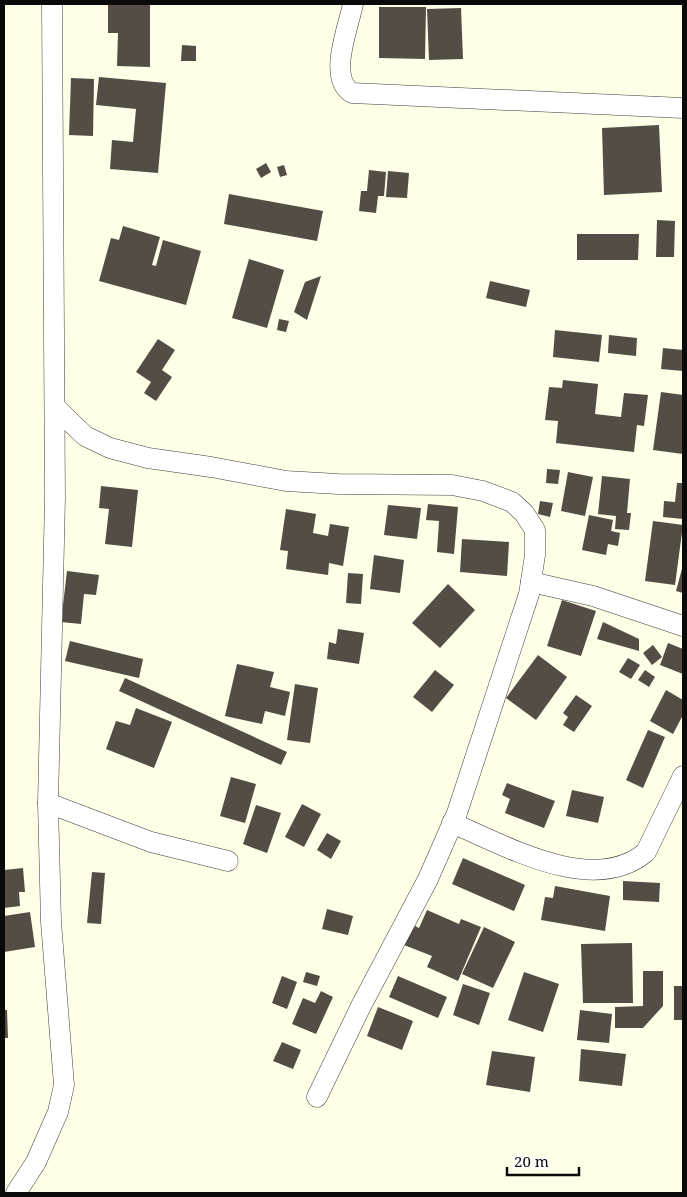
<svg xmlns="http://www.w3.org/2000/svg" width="687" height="1197" font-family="'Noto Serif',serif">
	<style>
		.building { fill: #534d46 }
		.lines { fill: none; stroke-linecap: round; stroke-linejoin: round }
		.minor-casing { stroke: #3d3d3d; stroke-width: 21 }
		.minor { stroke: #fff; stroke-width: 20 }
	</style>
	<rect width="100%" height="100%" fill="#feffe6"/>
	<!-- building -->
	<g class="building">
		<polygon points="108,4 150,4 150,67 117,66 118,33 108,33"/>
		<polygon points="379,7 426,7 425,59 379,58"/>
		<polygon points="461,8 463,59 429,60 427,9"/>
		<polygon points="182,45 196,46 196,61 181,61"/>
		<polygon points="99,77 166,83 158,173 110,169 112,140 133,142 136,109 96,105"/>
		<polygon points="71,78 94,79 93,136 69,135"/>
		<polygon points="659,125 662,192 604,195 602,128"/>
		<polygon points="266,163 271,172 261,178 256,169"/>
		<polygon points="284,165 287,175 280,177 277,167"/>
		<polygon points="369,170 386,172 384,196 378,196 376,213 359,211 361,191 367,191"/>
		<polygon points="388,171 409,173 407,198 386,197"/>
		<polygon points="229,194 323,211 317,241 224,224"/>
		<polygon points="657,220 675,221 674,257 656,257"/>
		<polygon points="123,226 160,237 152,265 156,266 163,240 201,251 186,305 99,281 111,238 119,240"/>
		<polygon points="577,234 639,234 638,260 577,260"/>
		<polygon points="249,259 284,270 267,328 232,318"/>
		<polygon points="321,276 307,320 294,312 305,282"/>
		<polygon points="490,281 530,290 526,307 486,298"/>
		<polygon points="279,319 289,321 286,332 277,330"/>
		<polygon points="555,330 602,335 599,362 553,357"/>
		<polygon points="609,335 637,338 636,356 608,353"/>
		<polygon points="158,339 175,350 162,370 172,377 156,401 144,393 151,382 136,372"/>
		<polygon points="663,348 683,350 683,371 661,369"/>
		<polygon points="563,380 598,384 595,414 621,417 624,393 648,395 644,426 637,425 634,452 556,443 558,421 545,420 549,387 562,388"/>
		<polygon points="661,392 683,395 683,454 653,450"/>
		<polygon points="547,469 560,470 558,484 546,483"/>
		<polygon points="568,472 593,477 585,516 561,511"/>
		<polygon points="602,476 630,479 627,513 631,513 629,530 615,529 616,516 598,514"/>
		<polygon points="677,483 683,483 683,519 663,517 664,501 675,502"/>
		<polygon points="101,486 138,490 132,547 105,544 109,509 99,508"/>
		<polygon points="540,501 553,503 550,517 538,514"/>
		<polygon points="428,504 458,507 454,554 437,552 439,521 426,520"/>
		<polygon points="388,505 421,508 417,539 384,535"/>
		<polygon points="286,509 316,514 313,533 328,536 330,524 349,527 343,566 329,563 328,575 286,569 288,551 280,550"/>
		<polygon points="589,515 613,520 611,531 620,533 618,546 608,544 606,555 582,550"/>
		<polygon points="653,521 683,525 675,585 645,581"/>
		<polygon points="462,539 509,542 507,576 460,572"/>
		<polygon points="374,555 404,560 400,593 370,589"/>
		<polygon points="683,565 683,593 676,591"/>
		<polygon points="67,571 99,575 96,595 84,594 81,624 61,622"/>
		<polygon points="348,573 363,574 361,604 346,603"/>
		<polygon points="448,584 475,610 440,648 412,623"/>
		<polygon points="562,600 596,611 581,656 547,646"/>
		<polygon points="603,622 639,639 639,651 597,639"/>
		<polygon points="338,629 364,633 359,664 327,659 329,642 336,644"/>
		<polygon points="70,641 143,659 139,678 65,661"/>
		<polygon points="668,643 683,649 683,674 660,665"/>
		<polygon points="653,645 662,657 652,665 643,653"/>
		<polygon points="538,655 567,677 536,720 506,698"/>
		<polygon points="628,658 640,665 631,679 619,672"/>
		<polygon points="237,664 274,672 270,687 290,692 285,716 265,711 262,724 225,716"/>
		<polygon points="435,670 454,685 432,712 413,697"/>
		<polygon points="645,670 655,677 649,687 638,680"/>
		<polygon points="125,678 287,752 281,765 119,691"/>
		<polygon points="295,684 318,688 310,743 287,740"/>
		<polygon points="666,690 683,700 683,715 673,734 650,721"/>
		<polygon points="576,695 592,706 574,732 563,725 568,717 563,713"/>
		<polygon points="136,708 172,722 154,768 106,749 116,721 130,725"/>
		<polygon points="648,730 665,737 643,788 626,780"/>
		<polygon points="231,777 256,784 245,823 220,816"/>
		<polygon points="507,783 555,801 544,828 505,813 510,799 502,795"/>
		<polygon points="572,790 604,797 598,823 566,816"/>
		<polygon points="302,804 321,814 304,847 285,837"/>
		<polygon points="256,805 281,813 267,853 243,844"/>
		<polygon points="327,833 341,841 331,859 317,850"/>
		<polygon points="463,858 525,885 514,911 452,884"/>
		<polygon points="23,868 25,892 19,892 20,906 4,908 4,870"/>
		<polygon points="92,872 105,873 101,924 87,923"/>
		<polygon points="623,881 660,883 659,902 623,900"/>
		<polygon points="555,886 610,896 605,931 541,920 545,897 553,898"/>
		<polygon points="327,909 353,916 348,935 322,929"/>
		<polygon points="427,910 459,924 461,919 481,927 458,981 427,967 432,956 404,945 413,925 419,928"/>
		<polygon points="30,912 35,947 4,952 4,916"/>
		<polygon points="484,927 515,942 493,988 462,974"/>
		<polygon points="632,943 633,1003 583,1003 581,944"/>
		<polygon points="643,971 663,971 663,1006 643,1028 615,1028 615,1007 643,1006"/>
		<polygon points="306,972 320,976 317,986 303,982"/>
		<polygon points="524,972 559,984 543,1032 508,1020"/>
		<polygon points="282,976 297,982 287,1009 272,1003"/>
		<polygon points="398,976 447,997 438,1018 389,997"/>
		<polygon points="463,984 490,993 479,1025 453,1015"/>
		<rect x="674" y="986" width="9" height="34"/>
		<polygon points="321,991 333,997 316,1034 292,1024 303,998 315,1003"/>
		<polygon points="378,1007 413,1021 402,1050 367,1036"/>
		<polygon points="4,1010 7,1010 8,1038 4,1038"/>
		<polygon points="580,1010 612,1014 609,1043 577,1040"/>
		<polygon points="282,1042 301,1050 293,1069 273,1061"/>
		<polygon points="581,1049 626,1054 622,1086 579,1081"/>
		<polygon points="492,1051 535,1057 530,1092 486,1085"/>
	</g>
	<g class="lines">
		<defs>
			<g id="minor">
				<path d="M353 4C349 26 327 78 352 93L683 108"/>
				<polyline points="55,407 85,436 110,448 148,458 211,467 286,481 338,484 452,485 483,491 512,502 524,513 535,530 535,555 529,594 457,813 428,879 361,1006 317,1097"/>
				<polyline points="531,582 593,596 683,626"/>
				<polyline points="48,803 151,842 228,861"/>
				<path d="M452 823C505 845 593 897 646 852L683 776"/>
				<polyline points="16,1193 36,1162 58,1112 64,1085 51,922 48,803 55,498 52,4"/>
			</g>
		</defs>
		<!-- minor casing -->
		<use href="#minor" class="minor-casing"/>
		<!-- minor -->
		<use href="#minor" class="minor"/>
	</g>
	<!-- border -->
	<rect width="687" height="1197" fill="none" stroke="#0a0a0a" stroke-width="10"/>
	<!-- scale -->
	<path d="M507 1167v8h72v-8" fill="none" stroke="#0a0a0a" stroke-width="2.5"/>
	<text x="514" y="1167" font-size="15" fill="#0a0a0a" stroke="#ffffff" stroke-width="4" paint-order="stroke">20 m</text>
</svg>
